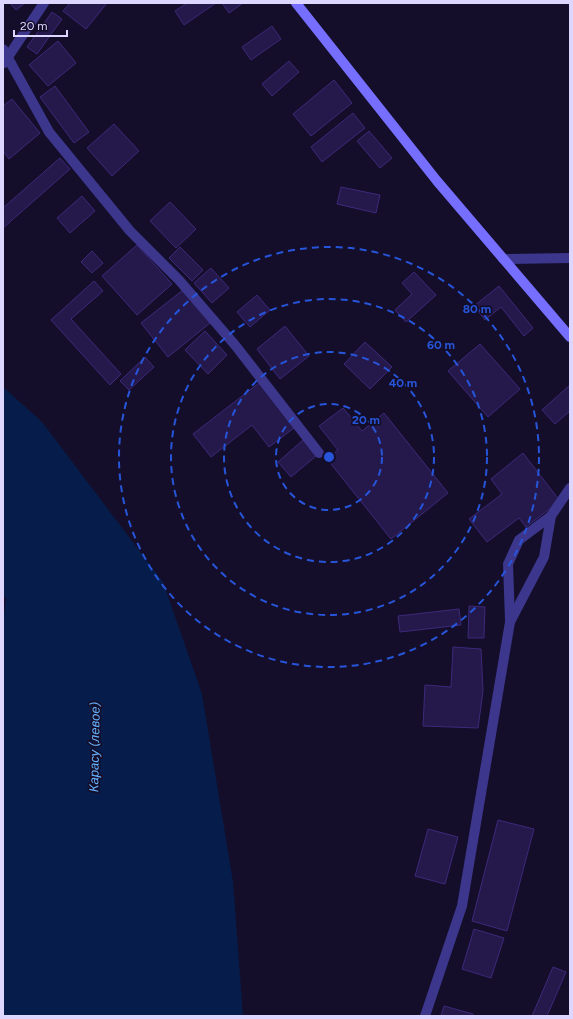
<svg xmlns="http://www.w3.org/2000/svg" width="573" height="1019" font-family="Figtree,sans-serif">
	<style>
		.water { fill: #061d4b }
		.building { fill: #25194c; stroke: #3c297a }
		.lines { fill: none; stroke-linecap: round; stroke-linejoin: round }
		.minor { stroke: #3c368c; stroke-width: 10 }
		.secondary { stroke: #766eff; stroke-width: 10 }
		.ring { fill: none; stroke: #2755da; stroke-width: 2; stroke-dasharray: 7 5 }
		.labels { text-anchor: middle; stroke-width: 3.5; stroke-linejoin: round; paint-order: stroke }
		.water-label { font-size: 13px; font-style: italic; fill: #65b3ff; stroke: #140e2a }
		.centre { fill: #2755da; stroke: #140e2a; stroke-width: 2 }
		.ring-label { font-size: 12px; text-anchor: middle; font-weight: bold; fill: #2755da; stroke: #140e2a; stroke-width: 3.5; stroke-linejoin: round; paint-order: stroke }
	</style>
	<rect width="100%" height="100%" fill="#140e2a"/>
	<!-- water -->
	<polygon class="water" points="3,387 42,422 163,582 202,694 233,882 243,1016 3,1016 3,622 6,599 3,595"/>
	<!-- building -->
	<g class="building">
		<polygon points="10,3 25,3 16,10"/>
		<polygon points="70,3 107,3 86,29 63,11"/>
		<polygon points="187,3 216,3 184,25 175,11"/>
		<polygon points="222,3 243,3 229,13"/>
		<polygon points="52,12 62,19 37,54 27,47"/>
		<polygon points="272,26 281,39 251,60 242,47"/>
		<polygon points="58,41 76,63 48,86 29,65"/>
		<polygon points="289,61 299,72 272,96 262,84"/>
		<polygon points="334,80 352,103 311,136 293,114"/>
		<polygon points="55,86 89,132 74,143 40,97"/>
		<polygon points="12,99 40,133 9,159 3,151 3,106"/>
		<polygon points="353,113 365,128 322,162 311,147"/>
		<polygon points="114,124 139,151 112,176 87,148"/>
		<polygon points="369,131 392,158 380,168 357,141"/>
		<polygon points="60,158 70,169 3,228 3,208"/>
		<polygon points="341,187 380,195 376,213 337,204"/>
		<polygon points="82,196 95,211 70,233 57,218"/>
		<polygon points="170,202 196,229 176,248 150,221"/>
		<polygon points="137,245 172,284 137,315 102,276"/>
		<polygon points="180,247 203,270 192,281 169,258"/>
		<polygon points="92,251 103,263 92,273 81,262"/>
		<polygon points="211,268 229,288 212,303 194,283"/>
		<polygon points="414,272 436,295 406,322 395,310 412,294 402,283"/>
		<polygon points="94,281 103,291 71,319 121,374 110,385 51,320"/>
		<polygon points="499,286 533,328 524,336 501,307 485,320 474,306"/>
		<polygon points="183,290 210,323 168,357 141,323"/>
		<polygon points="257,295 270,310 250,327 237,312"/>
		<polygon points="285,326 309,356 280,379 257,349"/>
		<polygon points="205,331 227,355 208,374 185,350"/>
		<polygon points="365,342 392,367 370,389 344,364"/>
		<polygon points="480,344 520,389 488,417 448,371"/>
		<polygon points="145,357 154,367 129,390 120,381"/>
		<polygon points="259,383 294,428 269,447 252,425 211,457 193,434"/>
		<polygon points="570,385 570,411 555,424 542,410"/>
		<polygon points="343,408 362,431 384,413 448,493 391,539 327,459 338,450 319,426"/>
		<polygon points="303,440 316,456 291,477 278,462"/>
		<polygon points="523,453 560,501 526,527 519,518 487,542 469,519 502,494 491,479"/>
		<polygon points="469,606 485,607 484,638 468,638"/>
		<polygon points="459,609 461,625 400,632 398,616"/>
		<polygon points="453,647 481,649 483,691 478,728 423,726 425,685 451,687"/>
		<polygon points="498,820 534,829 507,931 472,921"/>
		<polygon points="428,829 458,837 445,884 415,876"/>
		<polygon points="474,929 504,938 491,978 462,969"/>
		<polygon points="553,967 566,972 547,1016 532,1016"/>
		<polygon points="444,1006 473,1014 473,1016 441,1016"/>
	</g>
	<g class="lines">
		<!-- minor -->
		<g class="minor">
			<polyline points="3,49 49,132 130,231 179,280 235,345 319,453"/>
			<polyline points="4,63 44,3"/>
			<polyline points="503,259 570,258"/>
			<polyline points="510,620 508,564 519,540 551,516"/>
			<polyline points="425,1016 462,906 510,622 544,557 551,516 570,488"/>
		</g>
		<!-- secondary -->
		<polyline class="secondary" points="296,3 437,181 570,337"/>
	</g>
	<!-- distance rings -->
	<g class="ring">
		<circle cx="329" cy="457" r="53"/>
		<circle cx="329" cy="457" r="105"/>
		<circle cx="329" cy="457" r="158"/>
		<circle cx="329" cy="457" r="210"/>
	</g>
	<g class="labels">
		<!-- water labels -->
		<g class="water-label">
			<text transform="translate(94 747) rotate(-89)" y="5">Карасу (левое)</text>
		</g>
	</g>
	<circle cx="329" cy="457" r="6" class="centre"/>
	<g class="ring-label">
		<text x="477" y="313">80 m</text>
		<text x="441" y="349">60 m</text>
		<text x="403" y="387">40 m</text>
		<text x="366" y="424">20 m</text>
	</g>
	<!-- border -->
	<rect width="573" height="1019" fill="none" stroke="#ddd7ff" stroke-width="8"/>
	<!-- scale -->
	<path d="M14 30v6h53v-6" fill="none" stroke="#ddd7ff" stroke-width="2"/>
	<text x="20" y="30" font-size="12" fill="#ddd7ff" stroke="#140e2a" stroke-width="3" paint-order="stroke">20 m</text>
</svg>
